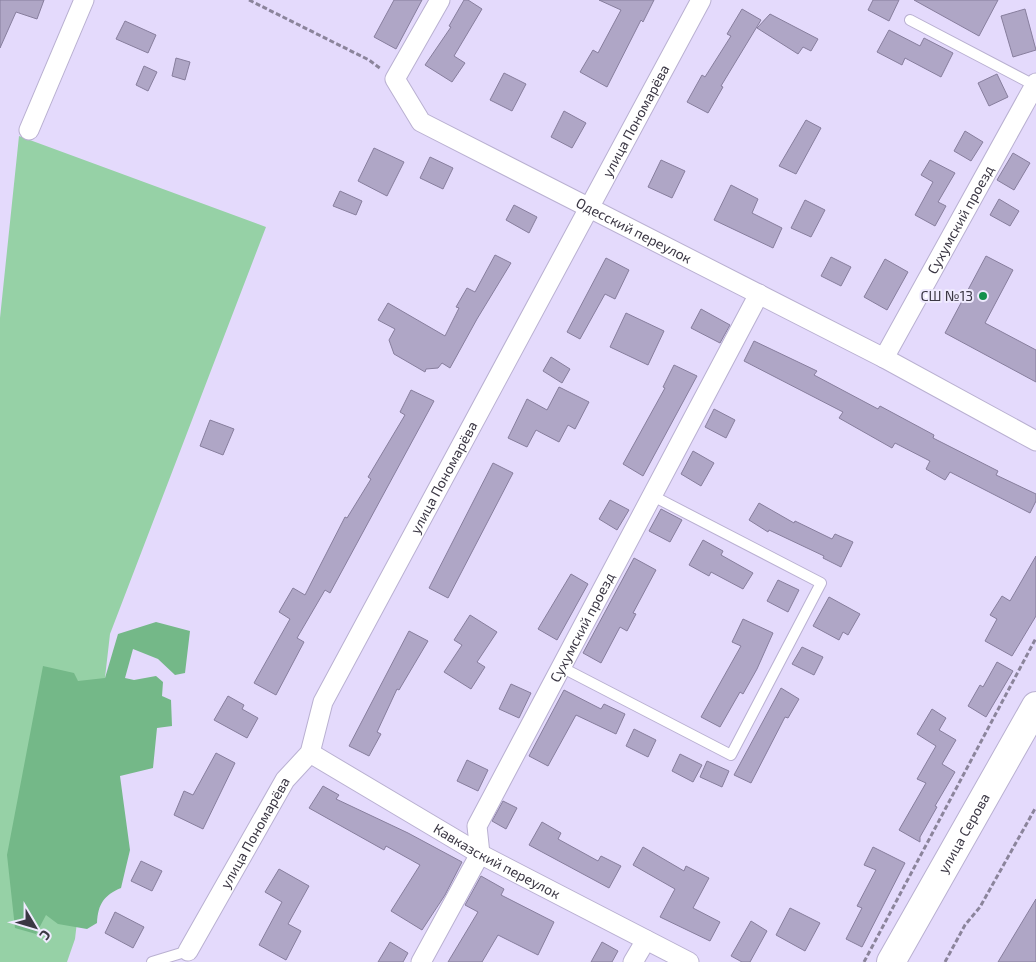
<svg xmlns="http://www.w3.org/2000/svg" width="1036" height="962" font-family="'Exo 2',sans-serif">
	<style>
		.green { fill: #96d1a6 }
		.forest { fill: #74b888 }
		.building { fill: #afa6c6; stroke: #877e9d }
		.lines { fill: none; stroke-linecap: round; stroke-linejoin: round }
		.service-casing { stroke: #b9b0d1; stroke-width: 12 }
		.minor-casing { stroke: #b9b0d1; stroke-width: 21 }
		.secondary-casing { stroke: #b9b0d1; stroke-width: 30 }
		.path { stroke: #8b849b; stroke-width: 3; stroke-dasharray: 5 2.5; stroke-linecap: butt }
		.service { stroke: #fff; stroke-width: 10 }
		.minor { stroke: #fff; stroke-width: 19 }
		.secondary { stroke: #fff; stroke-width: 28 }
		.poi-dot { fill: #13904c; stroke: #efeafe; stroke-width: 2 }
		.labels { text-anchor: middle; stroke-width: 4; stroke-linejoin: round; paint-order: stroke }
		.street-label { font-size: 14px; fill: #3b3744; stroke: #efeafe }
		.poi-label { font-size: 14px; fill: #3b3744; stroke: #efeafe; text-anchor: end }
	</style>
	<rect width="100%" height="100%" fill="#e4dafc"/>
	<!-- green -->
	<polygon class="green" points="19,136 266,227 110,634 75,939 67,962 0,962 0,318"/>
	<!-- forest -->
	<path class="forest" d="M156 622 190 631 185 673 175 675 158 659 133 649 125 678 134 680 156 676 163 682 162 696 171 700 172 726 157 728 153 768 120 776 130 850 121 888C104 895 98 904 97 923L87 929 58 924 46 915 36 934 15 928 7 855 43 666 74 673 78 681 105 678 118 634Z"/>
	<!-- building -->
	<g class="building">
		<polygon points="0,0 44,0 37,19 16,12 0,48"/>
		<polygon points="394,0 422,0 396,49 374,37"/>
		<polygon points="464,0 468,0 482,9 454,56 465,63 452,82 425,65 451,27 449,26"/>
		<polygon points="599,0 654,0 643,22 641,20 607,87 580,72 593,50 598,53 621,10"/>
		<polygon points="873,0 899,0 889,21 868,10"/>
		<polygon points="914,0 998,0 979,36"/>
		<polygon points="742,9 761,20 721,86 723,87 708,113 687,102 702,75 705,77 731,36 727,34"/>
		<polygon points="1025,9 1036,50 1013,57 1001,16"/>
		<polygon points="770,14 818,39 811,51 803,47 798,54 757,28"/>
		<polygon points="125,21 156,35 148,53 116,39"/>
		<polygon points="889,30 920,46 924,38 953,53 941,77 905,58 902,65 877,52"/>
		<polygon points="176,58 190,62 185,80 172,76"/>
		<polygon points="144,66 157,72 148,91 136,85"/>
		<polygon points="504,73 526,84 512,111 490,100"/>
		<polygon points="997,74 1008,97 989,106 978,83"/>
		<polygon points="564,111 586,123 572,148 551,137"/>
		<polygon points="806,120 821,128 796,174 779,166"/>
		<polygon points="965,131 983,142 971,161 954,151"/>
		<polygon points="374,148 404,162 387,196 358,181"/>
		<polygon points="1013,153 1030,163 1014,190 997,180"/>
		<polygon points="430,157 453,168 443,189 420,178"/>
		<polygon points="661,160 685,171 672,198 648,187"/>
		<polygon points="930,160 955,173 938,202 946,206 935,226 915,215 933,182 921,175"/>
		<polygon points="731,185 758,199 752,213 782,228 773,248 714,220"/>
		<polygon points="340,191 362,201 356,215 333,206"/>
		<polygon points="999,199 1019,211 1010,226 990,215"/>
		<polygon points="805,200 825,210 811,237 791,228"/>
		<polygon points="514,205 537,217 529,233 506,220"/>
		<polygon points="495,255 511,263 477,319 450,368 442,363 438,368 426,369 425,372 394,354 389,340 395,329 378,320 388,303 445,336 459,308 456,307 467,288 475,292"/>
		<polygon points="986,256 1013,270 985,323 1036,350 1036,382 945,333"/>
		<polygon points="831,257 851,267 841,286 821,276"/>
		<polygon points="606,258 629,270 615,299 605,294 580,339 567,332"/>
		<polygon points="885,259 908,272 887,310 864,297"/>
		<polygon points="701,309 730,325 720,343 691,328"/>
		<polygon points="626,313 664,331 648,365 610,347"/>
		<polygon points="754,341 817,371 814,375 878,409 880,406 934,435 933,438 998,471 996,475 1036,494 1036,501 1030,513 950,472 945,480 926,469 930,461 895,443 892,448 839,418 843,412 744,361"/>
		<polygon points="551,357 570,369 562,383 543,371"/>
		<polygon points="674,365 697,376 643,476 623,464 665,388 663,387"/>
		<polygon points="559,387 589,402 575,429 568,425 559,442 536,430 527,447 508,438 527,399 547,410"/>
		<polygon points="411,390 434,401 330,593 325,590 297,638 304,642 276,695 254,683 290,619 279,612 293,588 305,595 345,517 347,518 371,479 368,477 405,415 400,412"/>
		<polygon points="714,409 735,420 726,438 705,427"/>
		<polygon points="210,420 234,429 223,455 200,446"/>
		<polygon points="693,451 714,463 701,486 681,474"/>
		<polygon points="493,463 513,473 448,598 429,588"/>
		<polygon points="610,500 629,510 617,530 599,519"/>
		<polygon points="759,503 794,523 795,521 832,539 835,534 853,542 841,567 823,558 824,556 769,530 768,532 749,520"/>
		<polygon points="661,509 682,520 670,542 649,531"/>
		<polygon points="703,540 723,551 721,555 753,573 743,589 711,572 709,576 689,565"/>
		<polygon points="1036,556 1036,616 1012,656 985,641 997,619 990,615 1002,596 1010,601"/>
		<polygon points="634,558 656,570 633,613 636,614 627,631 620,627 601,663 583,653"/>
		<polygon points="571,574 588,584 557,640 538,629"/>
		<polygon points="778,580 799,590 788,612 767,601"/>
		<polygon points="829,597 860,614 848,635 843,632 839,640 813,626"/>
		<polygon points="470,615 497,632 477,662 485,667 471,689 444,672 462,645 454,640"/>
		<polygon points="743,619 773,633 757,669 743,694 740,692 720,727 701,717 741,646 732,642"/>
		<polygon points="409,631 428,641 399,690 397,689 377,732 381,734 369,756 349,746"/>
		<polygon points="802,647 823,657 814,675 792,664"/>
		<polygon points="997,662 1013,671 986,717 968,706 980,685 983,687"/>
		<polygon points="511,684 531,693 519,718 499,709"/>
		<polygon points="781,688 799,699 788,718 785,717 751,783 734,775"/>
		<polygon points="564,690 601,709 604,704 625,714 616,734 576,715 548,766 529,756"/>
		<polygon points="228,696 244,705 242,709 258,718 247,738 214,720"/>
		<polygon points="932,709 946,718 939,730 956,740 942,764 955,772 935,806 937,807 920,837 920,842 899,830 926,783 917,779 936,746 917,734"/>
		<polygon points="634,729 656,740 648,757 626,746"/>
		<polygon points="216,753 235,763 203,829 174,815 184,791 193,795"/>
		<polygon points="680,754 702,765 693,782 672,771"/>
		<polygon points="467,760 488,770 478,791 457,781"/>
		<polygon points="707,761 729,771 722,787 700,777"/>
		<polygon points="323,786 339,795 336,799 408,833 462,862 445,895 422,930 391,911 420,865 386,846 384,850 309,808"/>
		<polygon points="503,801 517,808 506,829 492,821"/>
		<polygon points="542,822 561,833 558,839 598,861 601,856 621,866 609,888 529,845"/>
		<polygon points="643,847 684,871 686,866 709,878 693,908 720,922 710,941 660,917 675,889 633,865"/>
		<polygon points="873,847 905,863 862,947 846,939 862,908 857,906 876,870 864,865"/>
		<polygon points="141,861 162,871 152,891 131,881"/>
		<polygon points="279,869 309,886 288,924 301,931 286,960 259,945 282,902 265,892"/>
		<polygon points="481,876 504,889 501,895 554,922 538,955 498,935 482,962 448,962 478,912 465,905"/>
		<polygon points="1036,899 1036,962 998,962"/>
		<polygon points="790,908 820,923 805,951 776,935"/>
		<polygon points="115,912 144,927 133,948 105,933"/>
		<polygon points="751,921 767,931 750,962 742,962 731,956"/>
		<polygon points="390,942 408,953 403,962 378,962"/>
		<polygon points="602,942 618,951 612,962 591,962"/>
	</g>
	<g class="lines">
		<defs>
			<g id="service">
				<polyline points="910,20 1036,86"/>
				<polyline points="561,667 731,755 821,583 651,495"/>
				<polyline points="152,962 188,951"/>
			</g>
			<g id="minor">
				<path id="s1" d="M440 0 395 79 421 122 884 358 1036 441"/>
				<polyline points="29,130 84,0"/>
				<path id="s2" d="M884 358 1036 83"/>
				<path id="s3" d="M310 753 480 854 689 962"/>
				<path id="s4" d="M188 951 285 780 310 753 323 702 701 0"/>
				<path id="s5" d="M421 962 480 854 477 826 759 294"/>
				<polyline points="633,962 646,940"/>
			</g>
			<g id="secondary">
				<path id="s6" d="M891 962 1036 706"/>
			</g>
		</defs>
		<!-- service casing -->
		<use href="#service" class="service-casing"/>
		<!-- minor casing -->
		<use href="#minor" class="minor-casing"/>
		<!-- secondary casing -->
		<use href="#secondary" class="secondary-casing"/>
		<!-- path -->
		<g class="path">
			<polyline points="249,0 369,60 381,69"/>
			<polyline points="864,962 1036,638"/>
			<polyline points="945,962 965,925 980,907 1036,807"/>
		</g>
		<!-- service -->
		<use href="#service" class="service"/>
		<!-- minor -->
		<use href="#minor" class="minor"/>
		<!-- secondary -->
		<use href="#secondary" class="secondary"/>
	</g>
	<!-- markers -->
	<circle class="poi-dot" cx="983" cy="296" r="5"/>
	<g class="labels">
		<!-- street labels -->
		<g class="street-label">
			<text dy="5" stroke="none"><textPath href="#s4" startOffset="946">улица Пономарёва</textPath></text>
			<text dy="5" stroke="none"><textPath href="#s2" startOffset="158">Сухумский проезд</textPath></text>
			<text dy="5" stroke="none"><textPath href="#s1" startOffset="380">Одесский переулок</textPath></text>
			<text dy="5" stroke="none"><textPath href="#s4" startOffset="541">улица Пономарёва</textPath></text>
			<text dy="5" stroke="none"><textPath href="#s5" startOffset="376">Сухумский проезд</textPath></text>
			<text dy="5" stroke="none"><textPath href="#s4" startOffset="136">улица Пономарёва</textPath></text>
			<text dy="5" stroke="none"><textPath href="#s6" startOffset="148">улица Серова</textPath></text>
			<text dy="5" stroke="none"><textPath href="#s3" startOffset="216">Кавказский переулок</textPath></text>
		</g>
		<!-- poi labels -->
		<g class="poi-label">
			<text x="973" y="301">СШ №13</text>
		</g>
	</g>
	<!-- north arrow -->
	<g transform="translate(35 927) rotate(128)" stroke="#efeafe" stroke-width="4" paint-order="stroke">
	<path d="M0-4L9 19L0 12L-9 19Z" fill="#3b3744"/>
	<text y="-8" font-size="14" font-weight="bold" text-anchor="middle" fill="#3b3744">С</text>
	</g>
</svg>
